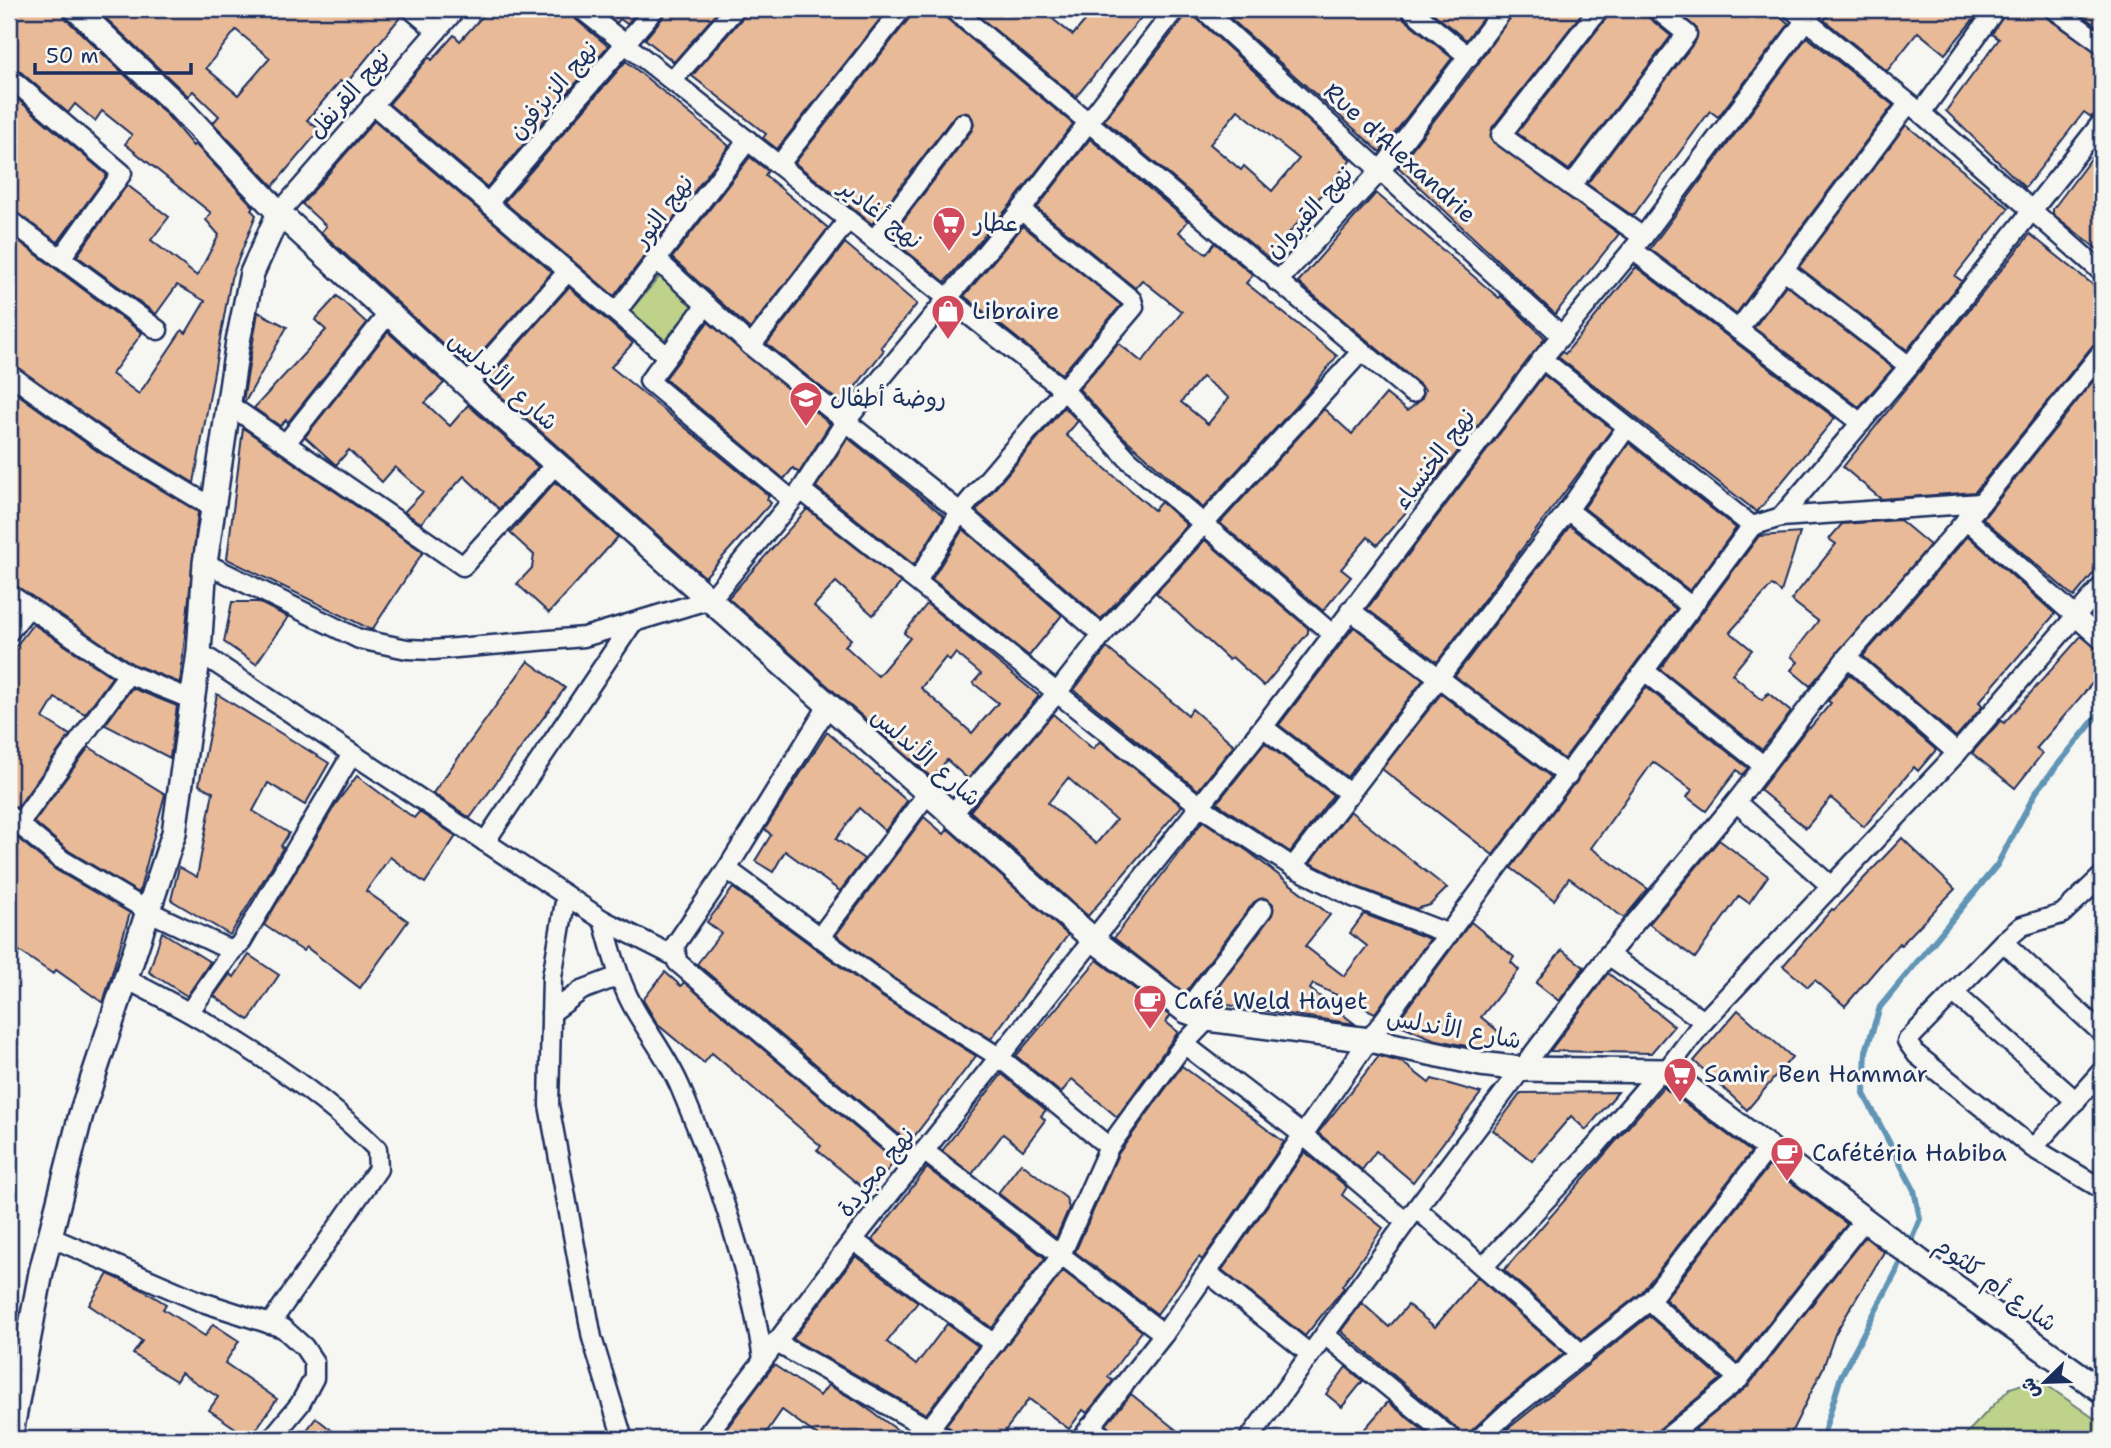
<svg xmlns="http://www.w3.org/2000/svg" width="2111" height="1448" font-family="'Shantell Sans','Playpen Sans Arabic',sans-serif">
	<style>
		.green { fill: #bed389; stroke: #6c8174; stroke-width: 2 }
		.lines { fill: none; stroke-linecap: round; stroke-linejoin: round }
		.stream { stroke: #6195b6; stroke-width: 6 }
		.building { fill: #e8ba98; stroke: #1b2f5e; stroke-width: 2; fill-rule: evenodd }
		.minor-casing { stroke: #1b2f5e; stroke-width: 23 }
		.tertiary-casing { stroke: #1b2f5e; stroke-width: 28 }
		.minor { stroke: #f6f6f2; stroke-width: 18 }
		.tertiary { stroke: #f6f6f2; stroke-width: 23 }
		.labels { text-anchor: middle; stroke-width: 6; stroke-linejoin: round; paint-order: stroke }
		.street-label { font-size: 24px; fill: #1b2f5e; stroke: #f6f6f2 }
		.poi-label { font-size: 24px; fill: #1b2f5e; stroke: #f6f6f2; text-anchor: start }
	</style>
	<rect width="100%" height="100%" fill="#f6f6f2"/>
	<filter id="ink" filterUnits="userSpaceOnUse"><feTurbulence type="fractalNoise" baseFrequency=".0143" numOctaves="2"/><feDisplacementMap in="SourceGraphic" scale="14" xChannelSelector="R" yChannelSelector="G"/><feConvolveMatrix kernelMatrix="1 2 1 2 8 2 1 2 1" color-interpolation-filters="sRGB"/></filter>
	<g filter="url(#ink)">
		<!-- green -->
		<g class="green">
			<polygon points="660,276 695,305 664,341 629,312"/>
			<polygon points="2038,1379 2102,1424 2102,1439 1961,1439 2010,1388"/>
		</g>
		<g class="lines">
			<!-- stream -->
			<g class="stream">
				<polyline points="1908,1247 1920,1219 1914,1190 1864,1094 1866,1051 1880,1007 1997,865 2036,792 2102,710"/>
				<polyline points="1822,1439 1841,1376 1904,1257"/>
			</g>
		</g>
		<!-- building -->
		<g class="building">
			<polygon points="17,9 62,9 66,19 167,115 193,146 195,144 254,207 251,210 256,215 231,278 194,483 113,434 9,363 9,234 142,333 112,374 139,394 182,330 186,333 205,301 177,285 156,314 77,256 127,185 169,217 151,240 197,276 219,235 206,220 211,213 125,144 132,135 102,111 95,121 75,104 68,113 16,68 9,66 9,19"/>
			<path d="M96 9H400L402 15 345 85 340 81 307 120 320 130 273 186 213 123 219 116 193 91 188 96ZM236 30 270 58 238 95 206 68Z"/>
			<polygon points="489,9 570,9 574,18 608,46 487,187 389,104 429,57 432,60 454,35 460,41"/>
			<polygon points="599,9 640,9 627,24 620,19 617,23"/>
			<polygon points="666,9 720,9 674,62 645,39 664,16"/>
			<polygon points="746,9 888,9 777,149 763,138 766,134 692,76 744,16"/>
			<polygon points="913,9 942,9 946,18 1073,124 1012,203 945,282 890,238 972,130 974,124 970,114 964,112 954,116 872,224 795,163 911,16"/>
			<polygon points="970,9 1040,9 1073,35 1095,9 1148,9 1076,97"/>
			<path d="M1191 9 1195 17 1351 160 1268 258 1104 120ZM1238 110 1299 159 1272 191 1244 166 1241 170 1210 144Z"/>
			<polygon points="1220,9 1399,9 1403,18 1452,58 1380,152"/>
			<polygon points="1428,9 1490,9 1466,40"/>
			<polygon points="1515,9 1585,9 1492,128 1491,140 1619,234 1555,314 1398,167 1478,64"/>
			<polygon points="1610,9 1645,9 1649,18 1671,36 1569,170 1517,133 1608,16"/>
			<polygon points="1674,9 1772,9 1789,24 1718,117 1710,111 1633,216 1587,184 1696,40 1697,29"/>
			<polygon points="1833,9 1982,9 1945,54 1918,32 1887,71 1824,20"/>
			<polygon points="2007,9 2043,9 2047,18 2102,55 2102,111 2091,117 2084,112 2025,188 1946,111 1999,39 1992,34"/>
			<polygon points="2073,9 2102,9 2102,30"/>
			<polygon points="1807,37 1893,105 1736,314 1650,249"/>
			<polygon points="626,61 729,146 614,296 504,202"/>
			<polygon points="9,92 107,175 58,242 9,209 9,132 17,122 9,116"/>
			<polygon points="374,121 552,272 468,367 321,232 326,226 302,204"/>
			<polygon points="1906,125 2009,208 1955,276 1962,281 1907,350 1799,267"/>
			<path d="M1090 139 1188 221 1179 232 1206 254 1215 243 1253 275 1246 283 1337 356 1306 395 1203 508 1119 433 1079 389 1118 343 1142 362 1182 312 1142 280 1135 288 1037 208ZM1202 377 1229 398 1208 424 1181 402Z"/>
			<polygon points="2102,144 2102,253 2053,214 2053,209"/>
			<polygon points="750,157 768,171 765,175 828,228 750,329 672,258"/>
			<polygon points="1376,193 1499,298 1501,296 1545,338 1445,468 1377,545 1368,537 1341,569 1351,577 1323,611 1220,523 1324,409 1352,434 1386,394 1407,411 1421,400 1425,390 1419,384 1298,282"/>
			<polygon points="1023,226 1121,305 1062,374 964,296"/>
			<polygon points="2030,234 2102,292 2102,341 2093,345 1975,492 1881,499 1843,467"/>
			<polygon points="845,243 917,304 881,347 884,350 842,404 767,344"/>
			<polygon points="1636,267 1835,418 1757,512 1558,357 1562,352 1565,354"/>
			<polygon points="1786,285 1893,368 1859,407 1754,328"/>
			<polygon points="569,287 633,343 611,367 769,496 767,499 771,503 705,577 485,382"/>
			<polygon points="337,296 367,323 288,422 286,420 280,426 254,408 326,330 315,320"/>
			<polygon points="258,312 287,327 245,402 243,401"/>
			<polygon points="708,322 830,424 799,473 793,468 784,479 665,379"/>
			<polygon points="388,332 444,383 425,403 450,426 468,405 538,467 499,509 464,476 421,523 404,512 423,492 395,467 382,482 349,450 336,465 305,437"/>
			<polygon points="2102,370 2102,563 2074,597 1983,519"/>
			<polygon points="1544,375 1612,429 1437,662 1367,609"/>
			<polygon points="9,388 100,453 198,512 180,683 133,664 9,581"/>
			<polygon points="1064,407 1078,421 1066,435 1154,510 1161,502 1187,525 1101,619 976,511"/>
			<polygon points="243,428 423,552 372,630 227,559"/>
			<polygon points="848,438 944,516 914,565 816,487"/>
			<polygon points="1629,443 1736,528 1690,591 1584,508"/>
			<polygon points="555,482 618,537 549,613 517,584 532,568 534,555 510,533"/>
			<path d="M807 509 901 583 873 615 836 582 814 606 851 639 845 646 878 676 910 638 904 633 927 604 1039 696 968 779 947 760 932 778 728 598ZM956 653 981 674 973 683 998 703 972 733 921 688 946 657 950 661Z"/>
			<polygon points="1900,520 1930,545 1810,686 1791,670 1798,662 1791,656 1818,621 1791,600 1836,544 1829,539 1842,524"/>
			<polygon points="1570,526 1676,609 1564,759 1455,676"/>
			<polygon points="963,529 1062,615 1029,656 932,579"/>
			<polygon points="1800,533 1781,592 1772,585 1730,632 1752,650 1732,674 1762,700 1768,693 1791,712 1762,750 1660,669 1759,536"/>
			<polygon points="1968,536 2055,614 1979,702 1983,706 1956,737 1863,656"/>
			<polygon points="1205,540 1308,628 1308,633 1264,686 1232,657 1229,660 1156,593"/>
			<polygon points="232,602 258,602 288,617 256,664 224,642"/>
			<polygon points="33,624 112,677 85,714 55,698 43,718 70,735 17,808 9,805 9,655"/>
			<polygon points="1354,627 1423,680 1347,777 1279,725"/>
			<polygon points="2081,636 2102,651 2102,672 2036,749 2042,754 2015,788 1972,753 2001,720 2004,723"/>
			<polygon points="1107,648 1188,715 1192,709 1234,745 1198,790 1074,690"/>
			<polygon points="528,661 565,688 470,818 433,793"/>
			<polygon points="1849,674 1936,750 1918,771 1914,767 1864,827 1831,798 1806,828 1760,790 1808,727 1810,728 1831,703 1828,701"/>
			<polygon points="1646,687 1748,768 1742,775 1737,770 1706,811 1687,797 1692,790 1653,762 1591,848 1648,889 1624,918 1569,878 1554,900 1511,868"/>
			<polygon points="132,688 177,706 170,758 105,725"/>
			<polygon points="217,694 329,763 305,805 268,783 253,811 289,833 281,846 283,848 230,935 171,900 179,867 197,877 213,792 199,785"/>
			<polygon points="1441,694 1551,777 1493,855 1382,769"/>
			<path d="M1053 714 1093 749 1100 741 1182 806 1088 916 970 811ZM1068 778 1116 820 1096 844 1048 803Z"/>
			<polygon points="827,732 907,801 885,831 859,808 836,839 864,859 840,891 785,851 773,872 755,861 771,835 765,829"/>
			<polygon points="1265,743 1333,795 1290,852 1217,803"/>
			<polygon points="89,747 165,794 139,893 69,851 34,822"/>
			<polygon points="357,776 414,818 419,812 456,836 425,883 390,857 366,891 408,921 360,988 306,947 303,951 264,925 335,805"/>
			<polygon points="1350,811 1415,863 1447,888 1430,905 1416,909 1358,887 1310,863"/>
			<polygon points="924,817 944,834 948,829 1068,935 991,1039 895,979 836,935"/>
			<polygon points="1203,821 1249,852 1330,915 1305,946 1344,976 1367,946 1350,933 1364,914 1430,939 1375,1013 1313,984 1310,989 1355,1024 1207,1002 1272,915 1273,904 1265,898 1254,902 1185,993 1114,938"/>
			<polygon points="9,831 56,870 130,913 103,1003 56,970 53,974 9,944"/>
			<polygon points="1902,838 1955,889 1901,945 1899,943 1845,1006 1815,980 1808,987 1783,966 1832,909 1834,910"/>
			<polygon points="1719,840 1768,876 1749,903 1739,896 1695,958 1649,924"/>
			<polygon points="733,888 882,997 976,1056 909,1143 697,964 721,933 707,922"/>
			<polygon points="1471,922 1514,957 1511,962 1519,970 1481,1017 1499,1032 1485,1050 1433,1039 1396,1023"/>
			<polygon points="162,932 210,962 187,996 149,972"/>
			<polygon points="1562,950 1584,967 1559,1001 1536,983"/>
			<polygon points="249,955 279,975 249,1020 214,996 230,974 234,977"/>
			<polygon points="1097,960 1170,1016 1166,1022 1178,1032 1117,1117 1072,1079 1061,1093 1016,1056"/>
			<polygon points="665,972 681,986 684,982 895,1161 869,1193 817,1150 821,1146 712,1053 704,1063 658,1025 643,1000"/>
			<polygon points="1608,973 1674,1026 1651,1053 1550,1051"/>
			<polygon points="1738,1010 1792,1057 1747,1110 1694,1061"/>
			<polygon points="1379,1056 1403,1063 1429,1083 1432,1079 1481,1093 1413,1182 1376,1151 1362,1170 1318,1133"/>
			<polygon points="1182,1066 1284,1142 1202,1260 1199,1257 1157,1314 1075,1252 1118,1154"/>
			<polygon points="1002,1074 1046,1110 1041,1116 1045,1120 1023,1150 1003,1134 972,1174 942,1151"/>
			<polygon points="1663,1087 1751,1152 1641,1293 1582,1339 1504,1270"/>
			<polygon points="1618,1092 1586,1130 1571,1116 1532,1161 1493,1130 1521,1093"/>
			<polygon points="1305,1152 1347,1187 1342,1195 1383,1228 1342,1286 1344,1288 1305,1336 1222,1270"/>
			<polygon points="1021,1163 1066,1198 1069,1208 1056,1238 998,1193"/>
			<polygon points="1769,1166 1847,1224 1737,1363 1665,1299"/>
			<polygon points="927,1168 1045,1258 992,1328 872,1240"/>
			<polygon points="1865,1237 1884,1252 1835,1334 1823,1368 1788,1439 1704,1439 1695,1429 1748,1386"/>
			<polygon points="856,1256 918,1302 887,1342 916,1365 947,1324 978,1346 926,1414 793,1339"/>
			<polygon points="1063,1271 1142,1331 1108,1377 1113,1381 1087,1413 1083,1410 1069,1429 1029,1399 999,1439 965,1439 946,1425"/>
			<polygon points="108,1274 141,1289 166,1304 163,1309 205,1336 213,1324 239,1341 225,1363 277,1399 250,1438 209,1410 218,1397 181,1373 176,1381 133,1354 142,1341 89,1305"/>
			<polygon points="1477,1277 1564,1353 1500,1404 1471,1431 1468,1439 1463,1439 1459,1430 1341,1331 1362,1303 1389,1327 1408,1305 1435,1327"/>
			<polygon points="1649,1316 1721,1379 1647,1439 1495,1439"/>
			<polygon points="774,1365 820,1396 828,1385 857,1401 910,1439 822,1439 782,1410 762,1439 719,1439"/>
			<polygon points="1346,1367 1363,1381 1342,1407 1326,1394"/>
			<polygon points="1131,1394 1170,1425 1188,1439 1120,1439 1117,1437 1106,1425"/>
			<polygon points="1388,1402 1434,1439 1356,1439"/>
			<polygon points="316,1418 343,1439 300,1439"/>
		</g>
		<g class="lines">
			<defs>
				<g id="minor">
					<polyline points="411,9 437,31"/>
					<polyline points="581,9 1064,390 1129,460 1331,633"/>
					<polyline points="953,9 1412,393"/>
					<polyline points="1203,9 1562,336"/>
					<polyline points="1410,9 1469,57"/>
					<polyline points="1599,9 1501,135 1571,186 1687,34 1656,9"/>
					<polyline points="1792,9 1921,113 2102,272"/>
					<polyline points="2054,9 2102,44"/>
					<polyline points="9,77 122,173 61,258"/>
					<polyline points="672,81 735,9"/>
					<polyline points="372,104 667,356"/>
					<polyline points="1921,113 1996,9"/>
					<polyline points="779,165 902,9"/>
					<polyline points="1571,186 1643,237"/>
					<polyline points="488,203 655,9"/>
					<polyline points="279,213 456,9"/>
					<polyline points="9,220 158,330"/>
					<polyline points="874,240 963,123"/>
					<polyline points="1633,250 1861,423"/>
					<polyline points="657,260 751,346 960,512 1102,635"/>
					<polyline points="1783,269 1909,366"/>
					<polyline points="1277,282 1382,169 1504,9"/>
					<polyline points="706,305 649,381 792,500"/>
					<polyline points="617,311 748,140"/>
					<polyline points="1738,330 1908,104"/>
					<polyline points="751,346 848,220"/>
					<polyline points="9,374 107,444 212,507"/>
					<polyline points="467,385 568,271"/>
					<polyline points="228,404 463,566 557,463"/>
					<polyline points="286,443 388,314"/>
					<polyline points="801,490 1200,806 1293,867 1353,897 1449,934"/>
					<polyline points="1568,510 1692,607"/>
					<polyline points="1781,517 1909,366 2102,122"/>
					<polyline points="1966,519 2102,640"/>
					<polyline points="1752,526 1781,517 1981,503"/>
					<polyline points="205,563 359,639 407,649 433,650 584,637 711,599 801,490 845,422 1021,210 1175,9"/>
					<polyline points="917,581 960,512 1134,307 1132,300 1021,210"/>
					<polyline points="9,594 128,674 193,700"/>
					<polyline points="1350,610 1568,776"/>
					<polyline points="9,632 29,607"/>
					<polyline points="199,652 603,920 674,956"/>
					<polyline points="1847,657 1957,753"/>
					<polyline points="1646,672 1764,766"/>
					<polyline points="828,706 727,869 889,988 999,1057 1109,1147"/>
					<polyline points="1263,727 1350,794"/>
					<polyline points="1736,802 1832,887"/>
					<polyline points="952,814 1056,694 1102,635 1360,353"/>
					<polyline points="9,816 62,860 148,911 232,951"/>
					<polyline points="19,824 128,674"/>
					<polyline points="485,842 631,625"/>
					<polyline points="1293,867 1568,510 1627,427"/>
					<polyline points="727,869 675,945 677,962 915,1163"/>
					<polyline points="2102,876 2062,914 2022,926 2003,942 1907,1041 1917,1055 2033,1148 2102,1189"/>
					<polyline points="566,896 552,977 549,1105 592,1338 623,1439"/>
					<path d="M603 920C612 953 620 986 638 1015 653 1040 670 1062 681 1089 716 1171 750 1271 763 1359"/>
					<polyline points="819,938 927,794"/>
					<polyline points="2003,942 2102,1033"/>
					<polyline points="1608,955 1704,1021"/>
					<path d="M126 979C210 1021 310 1082 377 1149L378 1169 270 1324"/>
					<polyline points="1954,993 2076,1101"/>
					<polyline points="190,1011 232,951 240,944 352,754"/>
					<polyline points="1186,1011 1263,909"/>
					<polyline points="551,1013 582,990 619,976"/>
					<polyline points="1184,1044 1303,1135 1406,1222"/>
					<polyline points="1666,1071 1704,1021 1957,753 2102,586"/>
					<polyline points="2033,1148 2102,1071"/>
					<polyline points="924,1151 1164,1334"/>
					<polyline points="1417,1209 1583,1355"/>
					<polyline points="50,1237 199,1301 283,1328 304,1347 314,1362 314,1378 300,1404 271,1439"/>
					<polyline points="853,1240 994,1344"/>
					<polyline points="1484,1266 1595,1147 1661,1070"/>
					<polyline points="1208,1273 1310,1354"/>
					<polyline points="1649,1301 1739,1379"/>
					<polyline points="1325,1335 1452,1439"/>
					<polyline points="775,1342 947,1439"/>
					<polyline points="1090,1427 1106,1439"/>
					<polyline points="929,1429 1060,1257 1109,1147 1184,1044 1208,1019"/>
					<polyline points="704,1439 853,1240 1263,727 1542,359 1643,237 1814,9"/>
					<polyline points="1081,1439 1164,1334 1369,1040 1752,526 1542,359"/>
					<polyline points="1249,1439 1406,1222 1608,955 1736,802 1847,657 1981,503 2102,352"/>
					<polyline points="1479,1439 1508,1412 1649,1301 1770,1146"/>
					<polyline points="1665,1439 1739,1379 1865,1219"/>
				</g>
				<g id="tertiary">
					<polyline points="76,9 177,105 279,213 467,385 1094,940 1186,1011 1208,1019 1369,1040 1481,1064 1521,1069 1666,1071 1921,1262 2102,1391"/>
					<polyline points="10,1439 41,1272 81,1114 174,833 199,652 205,563 238,341 252,273 279,213"/>
				</g>
			</defs>
			<!-- minor casing -->
			<use href="#minor" class="minor-casing"/>
			<!-- tertiary casing -->
			<use href="#tertiary" class="tertiary-casing"/>
			<!-- minor -->
			<use href="#minor" class="minor"/>
			<!-- tertiary -->
			<use href="#tertiary" class="tertiary"/>
		</g>
	</g>
	<!-- icons -->
	<defs>
		<symbol id="supermarket-pin" viewBox="-11 -11 22 30"><path d="M0 17L-7.5 6A9.5 9.5 0 1 1 7.5 6Z" fill="#d1495b" stroke="#f6f6f2"/><path d="M-6-5.5h2.5l.6 2H6L4.5 2H-2.5L-4.4-4H-6ZM-1.5 3.2a1.3 1.3 0 1 0 .1 0ZM3 3.2a1.3 1.3 0 1 0 .1 0Z" fill="#fff"/></symbol>
		<symbol id="shop-pin" viewBox="-11 -11 22 30"><path d="M0 17L-7.5 6A9.5 9.5 0 1 1 7.5 6Z" fill="#d1495b" stroke="#f6f6f2"/><path d="M-5-2.5h2.3a2.7 3.5 0 0 1 5.4 0H5L5.5 6h-11ZM-1.5-2.5h3a1.5 2.3 0 0 0-3 0Z" fill="#fff"/></symbol>
		<symbol id="school-pin" viewBox="-11 -11 22 30"><path d="M0 17L-7.5 6A9.5 9.5 0 1 1 7.5 6Z" fill="#d1495b" stroke="#f6f6f2"/><path d="M0-5L7-2L0 1L-7-2ZM-4 1L0 2.5L4 1V4Q0 6-4 4Z" fill="#fff"/></symbol>
		<symbol id="cafe-pin" viewBox="-11 -11 22 30"><path d="M0 17L-7.5 6A9.5 9.5 0 1 1 7.5 6Z" fill="#d1495b" stroke="#f6f6f2"/><path d="M-5.5-4.5H6V0H3Q3 3.5 0 3.5H-2.5Q-5.5 3.5-5.5 0ZM3-3.2v2h1.7v-2ZM-6 4.5H4V6H-6Z" fill="#fff"/></symbol>
	</defs>
	<g fill-rule="evenodd">
		<use href="#supermarket-pin" x="930" y="204" width="38" height="52"/>
		<use href="#shop-pin" x="929" y="292" width="38" height="52"/>
		<use href="#school-pin" x="787" y="379" width="38" height="52"/>
		<use href="#cafe-pin" x="1131" y="982" width="38" height="52"/>
		<use href="#supermarket-pin" x="1661" y="1055" width="38" height="52"/>
		<use href="#cafe-pin" x="1768" y="1134" width="38" height="52"/>
	</g>
	<g class="labels">
		<!-- street labels -->
		<g class="street-label">
			<text transform="translate(553 90) rotate(-49)" y="8">نهج الزيزفون</text>
			<text transform="translate(349 94) rotate(-49)" y="8">نهج القرنفل</text>
			<text transform="translate(1400 153) rotate(42)" y="8">Rue d'Alexandrie</text>
			<text transform="translate(663 211) rotate(-53)" y="8">نهج النور</text>
			<text transform="translate(1309 212) rotate(-47)" y="8">نهج القيروان</text>
			<text transform="translate(881 214) rotate(38)" y="8">نهج أغادير</text>
			<text transform="translate(503 381) rotate(41)" y="8">شارع الأندلس</text>
			<text transform="translate(1434 459) rotate(-53)" y="8">نهج الخنساء</text>
			<text transform="translate(926 757) rotate(41)" y="8">شارع الأندلس</text>
			<text transform="translate(1454 1029) rotate(10)" y="8">شارع الأندلس</text>
			<text transform="translate(876 1172) rotate(-51)" y="8">نهج مجردة</text>
			<text transform="translate(1996 1284) rotate(36)" y="8">شارع أم كلثوم</text>
		</g>
		<!-- poi labels -->
		<g class="poi-label">
			<text x="974" y="231">عطار</text>
			<text x="972" y="319">Libraire</text>
			<text x="830" y="406">روضة أطفال</text>
			<text x="1174" y="1009">Café Weld Hayet</text>
			<text x="1704" y="1082">Samir Ben Hammar</text>
			<text x="1812" y="1161">Cafétéria Habiba</text>
		</g>
	</g>
	<!-- margin -->
	<rect width="2111" height="1448" fill="none" stroke="#f6f6f2" stroke-width="35"/>
	<rect x="18" y="18" width="2076" height="1413" fill="none" stroke="#1b2f5e" stroke-width="2.5" filter="url(#ink)"/>
	<!-- north arrow -->
	<g transform="translate(2045 1382) rotate(247)" stroke="#f6f6f2" stroke-width="5" paint-order="stroke">
	<path d="M0-5L12 26L0 18L-12 26Z" fill="#1b2f5e"/>
	<text y="-10" font-size="19" font-weight="bold" text-anchor="middle" fill="#1b2f5e">ش</text>
	</g>
	<!-- scale -->
	<path d="M35 63v10h156v-10" fill="none" stroke="#1b2f5e" stroke-width="3.5"/>
	<text x="46" y="63" font-size="21" fill="#1b2f5e" stroke="#f6f6f2" stroke-width="5" paint-order="stroke">50 m</text>
</svg>
